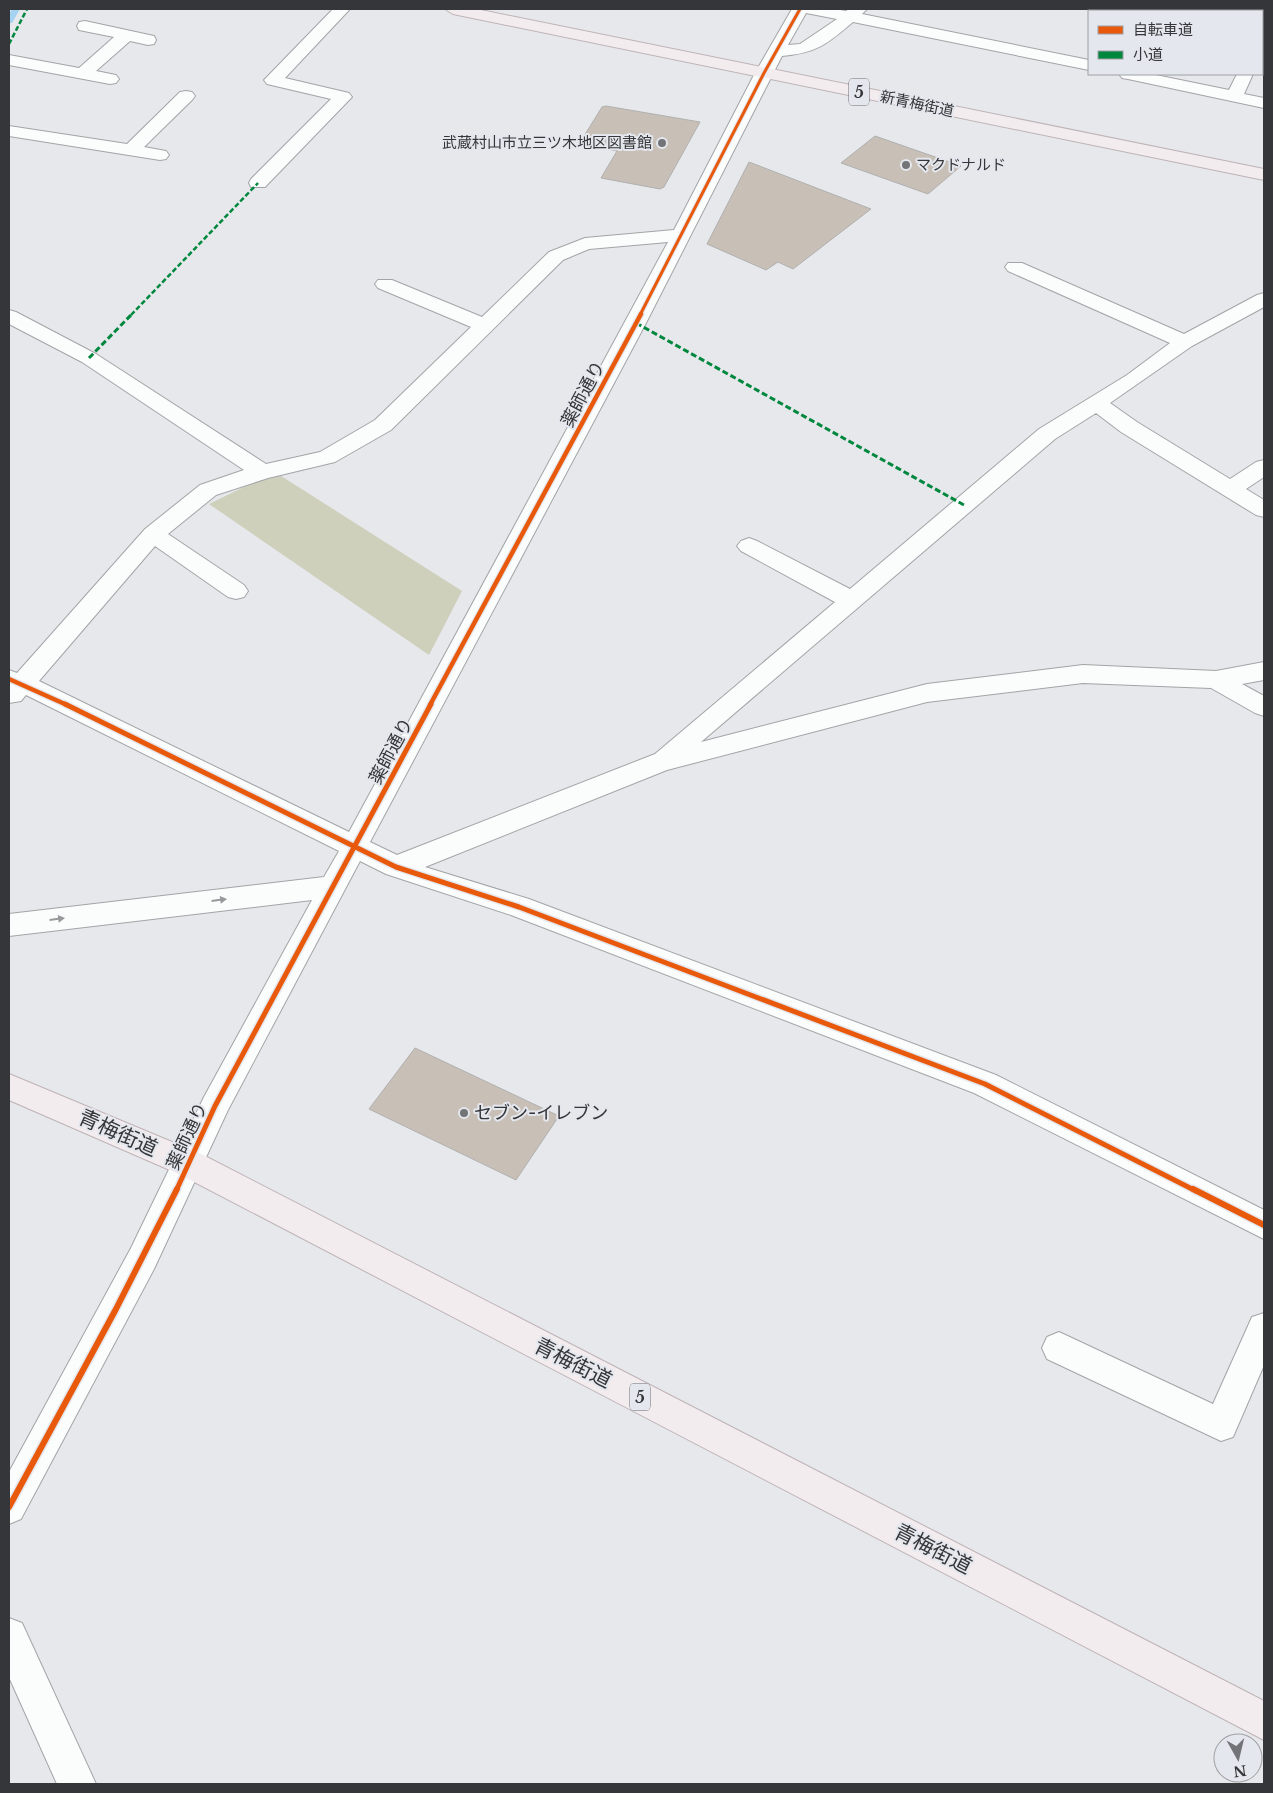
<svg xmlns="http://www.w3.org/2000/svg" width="1273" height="1793" font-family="'Libre Baskerville','Noto Sans JP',serif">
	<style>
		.green { fill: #ced0bb }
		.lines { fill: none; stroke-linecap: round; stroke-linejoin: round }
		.stream { fill: #a4d2f1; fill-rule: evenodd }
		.building { fill: #c8bfb7; stroke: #b0b0b0 }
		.minor-casing { stroke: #a3a4a7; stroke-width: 2 }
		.major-casing { stroke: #beb3b7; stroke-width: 2 }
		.minor { fill: #fbfcfc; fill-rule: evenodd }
		.major { fill: #f3ecee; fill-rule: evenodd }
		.quiet-far1 { stroke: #00873e; stroke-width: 2.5; stroke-dasharray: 5 2.5; stroke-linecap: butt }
		.quiet { stroke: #00873e; stroke-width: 3; stroke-dasharray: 6 3; stroke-linecap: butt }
		.cycleway-far3-casing { stroke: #e4e7ed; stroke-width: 5 }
		.cycleway-far2-casing { stroke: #e4e7ed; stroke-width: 7 }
		.cycleway-far1-casing { stroke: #e4e7ed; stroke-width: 8 }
		.cycleway-casing { stroke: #e4e7ed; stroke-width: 9 }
		.cycleway-far3 { stroke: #e8590c; stroke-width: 3 }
		.cycleway-far2 { stroke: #e8590c; stroke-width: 4.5 }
		.cycleway-far1 { stroke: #e8590c; stroke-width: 5 }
		.cycleway { stroke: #e8590c; stroke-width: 6 }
		.oneway { fill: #98999a }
		.poi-dot { fill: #737477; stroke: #e4e7ed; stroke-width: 2 }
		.labels { text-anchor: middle; stroke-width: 4; stroke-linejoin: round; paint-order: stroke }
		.far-street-label { font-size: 15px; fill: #353639; stroke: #e4e7ed }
		.far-poi-label { font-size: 15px; fill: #353639; stroke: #e4e7ed; text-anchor: end }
		.shield { fill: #e4e7ed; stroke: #6a6b6f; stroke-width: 1 }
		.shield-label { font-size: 16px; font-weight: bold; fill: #353639 }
		.street-label { font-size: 18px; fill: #353639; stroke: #e4e7ed }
		.poi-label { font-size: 18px; fill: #353639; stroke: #e4e7ed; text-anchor: start }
		.near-street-label { font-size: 21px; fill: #353639; stroke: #e4e7ed }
	</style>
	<rect width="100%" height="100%" fill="#e6e8eb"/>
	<!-- green -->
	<polygon class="green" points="278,474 462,591 429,655 209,504 260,479"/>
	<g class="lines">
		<!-- stream -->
		<polygon class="stream" points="12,9 20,9 12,23 9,23 9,14"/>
	</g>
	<!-- building -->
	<g class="building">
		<polygon points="606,106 700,122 664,187 660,189 601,178 617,151 579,144 602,107"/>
		<polygon points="875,136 961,166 928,194 841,163"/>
		<polygon points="749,162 871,209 793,269 778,262 766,270 707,244"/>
		<polygon points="415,1048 559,1116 516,1180 369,1109"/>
	</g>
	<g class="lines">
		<defs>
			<g id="minor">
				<polygon points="333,9 350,9 285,78 349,93 352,97 265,187 251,187 249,183 251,179 331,99 267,84 264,80"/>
				<path d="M792 9H834L846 11 849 9H867L862 14 1089 60V70L853 22C827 44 817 53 782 56L646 323 370 842 397 855 655 754 835 602 741 551 737 546 741 541 749 538 757 541 850 589 1039 429 1127 375 1170 343 1008 271 1005 267 1008 263H1022L1184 334 1257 295 1264 293V307L1192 346 1110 403 1137 422 1230 479 1256 462 1264 460V477L1246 489 1264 500V517L1256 515 1121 432 1096 413 1055 439 701 742 927 684 1083 665 1216 671 1264 662V680L1242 684 1264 696V716L1255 713 1211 688 1083 683 927 702 667 770 425 867 529 899 996 1075 1264 1210V1239L974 1093 511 915 386 874 360 861 228 1110 154 1269 21 1519 9 1524V1472L131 1248 204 1097 312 900 9 936V914L324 877 339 851 26 695 21 701 9 703V670L17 673 145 529 200 485 244 470 82 362 9 324V310L16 312 96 354 266 464 320 452 375 420 471 327 378 288 375 284 378 280H392L482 317 549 252 585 238 674 230 755 73ZM806 13 837 19 800 44 788 45ZM668 242 349 832 39 681 155 546 228 597 236 599 244 597 248 591 244 585 168 534 216 495 268 478 335 462 391 430 563 260 589 249Z"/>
				<polygon points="85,21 154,36 156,40 154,44 148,45 130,41 96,71 116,75 119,79 116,83 110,84 9,65 9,55 79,68 114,37 79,30 77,26 79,22"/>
				<polygon points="1119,74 1151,74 1229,90 1237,74 1253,74 1244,94 1264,98 1264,108 1128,79 1122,78"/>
				<polygon points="186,91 192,92 195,96 192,100 144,147 166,151 169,155 166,159 160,160 9,136 9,126 127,144 180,92"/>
				<polygon points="1264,1313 1264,1365 1233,1437 1221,1441 1047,1359 1042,1348 1047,1337 1059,1332 1213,1404 1252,1317"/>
				<polygon points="9,1618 22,1623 96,1784 57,1784 9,1677"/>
			</g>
			<g id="major">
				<polygon points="445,9 476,9 1264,169 1264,180 453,14"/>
				<polygon points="9,1074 201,1154 1264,1701 1264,1740 179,1174 9,1100"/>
			</g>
		</defs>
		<!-- minor casing -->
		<use href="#minor" class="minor-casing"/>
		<!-- major casing -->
		<use href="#major" class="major-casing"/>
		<!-- minor -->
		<use href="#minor" class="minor"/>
		<!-- major -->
		<use href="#major" class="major"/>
		<!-- quiet-far1 -->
		<g class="quiet-far1">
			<polyline points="9,44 27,9"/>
			<polyline points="131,315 258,183"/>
		</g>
		<!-- quiet -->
		<g class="quiet">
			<polyline points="636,323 964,505"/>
			<polyline points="89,358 132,314"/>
		</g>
		<defs>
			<polyline id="cycleway-far3" points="640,315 764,73 800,9"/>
			<g id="cycleway-far2">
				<polyline points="9,679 67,705"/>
				<polyline points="430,705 641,314"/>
			</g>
			<g id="cycleway-far1">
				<polyline points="65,704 396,867 519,907 985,1084 1196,1191"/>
				<polyline points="176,1191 215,1106 431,704"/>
			</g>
			<g id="cycleway">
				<polyline points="1193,1189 1264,1225"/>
				<polyline points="9,1507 116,1309 177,1189"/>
			</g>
		</defs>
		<!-- cycleway-far3 casing -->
		<use href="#cycleway-far3" class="cycleway-far3-casing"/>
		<!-- cycleway-far2 casing -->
		<use href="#cycleway-far2" class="cycleway-far2-casing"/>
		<!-- cycleway-far1 casing -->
		<use href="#cycleway-far1" class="cycleway-far1-casing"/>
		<!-- cycleway casing -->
		<use href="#cycleway" class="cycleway-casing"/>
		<!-- cycleway-far3 -->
		<use href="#cycleway-far3" class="cycleway-far3"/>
		<!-- cycleway-far2 -->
		<use href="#cycleway-far2" class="cycleway-far2"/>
		<!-- cycleway-far1 -->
		<use href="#cycleway-far1" class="cycleway-far1"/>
		<!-- cycleway -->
		<use href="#cycleway" class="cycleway"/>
	</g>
	<!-- one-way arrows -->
	<defs><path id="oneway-solid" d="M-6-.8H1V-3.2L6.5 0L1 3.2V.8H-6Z" transform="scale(1.25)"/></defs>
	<g class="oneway">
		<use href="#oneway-solid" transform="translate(219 900) rotate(-7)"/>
		<use href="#oneway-solid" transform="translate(57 919) rotate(-7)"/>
	</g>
	<!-- markers -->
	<g class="poi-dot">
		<circle cx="662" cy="143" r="5"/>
		<circle cx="906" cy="165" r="5"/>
		<circle cx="464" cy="1113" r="5"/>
	</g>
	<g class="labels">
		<!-- far-street labels -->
		<g class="far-street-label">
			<text transform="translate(917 104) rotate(12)" y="5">新青梅街道</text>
		</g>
		<!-- far-poi labels -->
		<g class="far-poi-label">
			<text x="652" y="148">武蔵村山市立三ツ木地区図書館</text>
			<text x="916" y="170" text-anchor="start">マクドナルド</text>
		</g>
		<!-- shield labels -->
		<g class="shield">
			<rect x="849" y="78.5" width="20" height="27" rx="4"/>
			<rect x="630" y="1383.5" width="20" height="27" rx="4"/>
		</g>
		<g class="shield-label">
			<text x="859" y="98">5</text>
			<text x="640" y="1403">5</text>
		</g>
		<!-- street labels -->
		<g class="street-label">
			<text transform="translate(583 394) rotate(-62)" y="6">薬師通り</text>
			<text transform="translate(391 751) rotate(-62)" y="6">薬師通り</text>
			<text transform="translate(187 1136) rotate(-65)" y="6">薬師通り</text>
		</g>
		<!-- poi labels -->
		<g class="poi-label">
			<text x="474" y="1119">セブン-イレブン</text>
		</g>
		<!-- near-street labels -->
		<g class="near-street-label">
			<text transform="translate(118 1133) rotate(24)" y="7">青梅街道</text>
			<text transform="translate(573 1363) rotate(27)" y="7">青梅街道</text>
			<text transform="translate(933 1549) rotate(27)" y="7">青梅街道</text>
		</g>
	</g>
	<!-- border -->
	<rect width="1273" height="1793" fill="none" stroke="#353639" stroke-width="20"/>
	<!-- legend -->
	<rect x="1088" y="10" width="175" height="65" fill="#e4e7ed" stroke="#9ea0a5"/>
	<rect x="1098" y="26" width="25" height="8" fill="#e8590c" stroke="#9ea0a5"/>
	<text x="1133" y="35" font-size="15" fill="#353639">自転車道</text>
	<rect x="1098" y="51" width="25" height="8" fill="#00873e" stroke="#9ea0a5"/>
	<text x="1133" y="60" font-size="15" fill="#353639">小道</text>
	<!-- north arrow -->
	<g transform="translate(1238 1758) rotate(172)"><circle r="24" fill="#e4e7ed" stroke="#9ea0a5"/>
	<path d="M0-4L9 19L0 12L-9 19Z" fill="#737477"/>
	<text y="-8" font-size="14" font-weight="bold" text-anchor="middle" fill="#353639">N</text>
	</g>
</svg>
